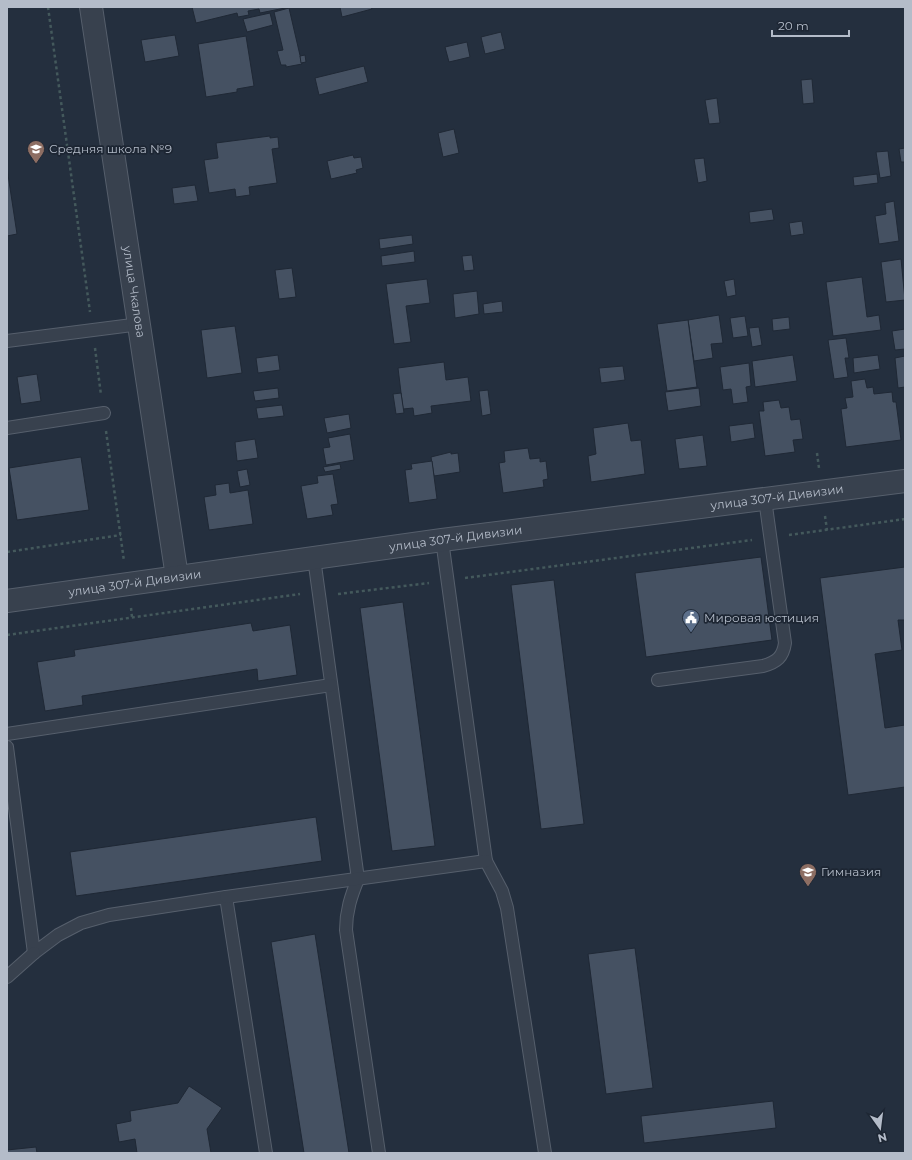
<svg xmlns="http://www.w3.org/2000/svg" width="912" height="1160" font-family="Montserrat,sans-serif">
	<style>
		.building { fill: #455162; stroke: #1f2835 }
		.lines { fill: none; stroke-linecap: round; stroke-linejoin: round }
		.service-casing { stroke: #565f6c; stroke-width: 14 }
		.minor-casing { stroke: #565f6c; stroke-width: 24 }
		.tertiary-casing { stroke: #565f6c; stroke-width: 24 }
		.path { stroke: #44595c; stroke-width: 2.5; stroke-dasharray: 3 3; stroke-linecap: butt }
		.service { stroke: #38414e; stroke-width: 12 }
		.minor { stroke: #38414e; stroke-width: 22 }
		.tertiary { stroke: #38414e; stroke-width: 22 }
		.labels { text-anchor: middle; stroke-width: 3.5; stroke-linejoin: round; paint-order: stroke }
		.poi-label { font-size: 12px; fill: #b4bcc9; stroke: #1d2633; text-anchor: start }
		.street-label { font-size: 12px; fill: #b4bcc9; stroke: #1d2633 }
	</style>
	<rect width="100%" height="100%" fill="#242f3e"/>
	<!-- building -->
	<g class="building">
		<polygon points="192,7 290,7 260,13 259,9 248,11 249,15 238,17 237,13 196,23"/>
		<polygon points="340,7 371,7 372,9 342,17"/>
		<polygon points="289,8 302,64 286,67 286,65 281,65 277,51 283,50 274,12"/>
		<polygon points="270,13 273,25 247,32 243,19"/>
		<polygon points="501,32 505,49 485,54 481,37"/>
		<polygon points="175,35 179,56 145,62 141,40"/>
		<polygon points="246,36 254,86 237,89 237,92 206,97 198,44"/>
		<polygon points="467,42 470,57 449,62 445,47"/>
		<polygon points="305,55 306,62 301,63 300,56"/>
		<polygon points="364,66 368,82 319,95 315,78"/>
		<polygon points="812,79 814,103 803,104 801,80"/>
		<polygon points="717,98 720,123 709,124 705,100"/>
		<polygon points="454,129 459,153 443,157 438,133"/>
		<polygon points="270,136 270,138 278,137 279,148 272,149 277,183 249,187 250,195 236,197 235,189 209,193 204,160 218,158 216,143"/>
		<polygon points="905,148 905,162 901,162 899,149"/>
		<polygon points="888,151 891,176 880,178 876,152"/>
		<polygon points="353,155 354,158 361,157 363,168 356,170 357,173 331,179 327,161"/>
		<polygon points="704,158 707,181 698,183 694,159"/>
		<polygon points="7,168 17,234 7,236"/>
		<polygon points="877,174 878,183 854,186 853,177"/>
		<polygon points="195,185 198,201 174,204 172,188"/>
		<polygon points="894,201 899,241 879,244 875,216 886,214 885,203"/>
		<polygon points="772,209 774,220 750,223 749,212"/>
		<polygon points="802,221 804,234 791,236 789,223"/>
		<polygon points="412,235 413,244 380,249 379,239"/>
		<polygon points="414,251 415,262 382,266 381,256"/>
		<polygon points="472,255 474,270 464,271 462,256"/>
		<polygon points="901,259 905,300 886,302 881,262"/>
		<polygon points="292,268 296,297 279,299 275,270"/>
		<polygon points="862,277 867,317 879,315 881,330 833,336 826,282"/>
		<polygon points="427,279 430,303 406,306 411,342 394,344 386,284"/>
		<polygon points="734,279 736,295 727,297 724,281"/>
		<polygon points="477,291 479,314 455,318 453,294"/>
		<polygon points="502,301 503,312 484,314 483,304"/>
		<polygon points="719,315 723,343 711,344 713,358 694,361 688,320"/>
		<polygon points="745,316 748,336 733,338 730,318"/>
		<polygon points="789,317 790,329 773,331 772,319"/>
		<polygon points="688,320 697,387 667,391 657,324"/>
		<polygon points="235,326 242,373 207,378 201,330"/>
		<polygon points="759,327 762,345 752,347 749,328"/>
		<polygon points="905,329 905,349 895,350 892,331"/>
		<polygon points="846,338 849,358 845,358 848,377 834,379 828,340"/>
		<polygon points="278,355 280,370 258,373 256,358"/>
		<polygon points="793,355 797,381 755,387 752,361"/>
		<polygon points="878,355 880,369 854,373 853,358"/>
		<polygon points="905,356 905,387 898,388 895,358"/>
		<polygon points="444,362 446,380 468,377 471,401 431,406 432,413 414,416 413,408 403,409 398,368"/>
		<polygon points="749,363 751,386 746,387 748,402 733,404 731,389 723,390 720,367"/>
		<polygon points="623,366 625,380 601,383 599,368"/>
		<polygon points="37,374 41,401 21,404 17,377"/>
		<polygon points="865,379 867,388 873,387 874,394 892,392 893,402 896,402 901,440 846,447 841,409 847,408 845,398 853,397 851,381"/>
		<polygon points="278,388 279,398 255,401 253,391"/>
		<polygon points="699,388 701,406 668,411 665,392"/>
		<polygon points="488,390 491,414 482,416 479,391"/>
		<polygon points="401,393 404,413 396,414 393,394"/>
		<polygon points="779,400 781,408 789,407 791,420 800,419 803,439 793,440 795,452 765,456 759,411 764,411 763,402"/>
		<polygon points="282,405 284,416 258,419 256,408"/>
		<polygon points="349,414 351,428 327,433 324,418"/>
		<polygon points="628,423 631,441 641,440 645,474 591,482 588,456 596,454 593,428"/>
		<polygon points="753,423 755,438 731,442 729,426"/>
		<polygon points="350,434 354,460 326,465 323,448 330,447 328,438"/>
		<polygon points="703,435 707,466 679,469 675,439"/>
		<polygon points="255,439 258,458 237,461 235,442"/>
		<polygon points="528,448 530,459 540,458 540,462 546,461 548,479 543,480 544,487 503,493 499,463 505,462 504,451"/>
		<polygon points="451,452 451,454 458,453 460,472 434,476 431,457"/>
		<polygon points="81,457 89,510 17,520 9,468"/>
		<polygon points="432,461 437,499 409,503 405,470 412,469 411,464"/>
		<polygon points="340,464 341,469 325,472 323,467"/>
		<polygon points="247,469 250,485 240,487 237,471"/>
		<polygon points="333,474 338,504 331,505 333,515 307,519 301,486 318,483 317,476"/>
		<polygon points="229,483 230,493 248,490 253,524 209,530 204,497 216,495 215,485"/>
		<polygon points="761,557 772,640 646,657 635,573"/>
		<polygon points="905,567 905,620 898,620 902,650 875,654 885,728 905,725 905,787 848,795 820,578"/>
		<polygon points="554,580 584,824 541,829 511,585"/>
		<polygon points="403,602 435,846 392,851 360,608"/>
		<polygon points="251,623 253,631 290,625 297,675 258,681 257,669 82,696 83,705 45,711 37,662 75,656 74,650"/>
		<polygon points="316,817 322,861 76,896 70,852"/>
		<polygon points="315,934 349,1153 304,1153 271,942"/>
		<polygon points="635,948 653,1088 606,1094 588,954"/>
		<polygon points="189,1086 222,1108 207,1129 211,1153 137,1153 135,1139 119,1142 116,1124 131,1121 130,1111 178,1103"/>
		<polygon points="773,1101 776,1128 644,1143 641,1116"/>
		<polygon points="36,1147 37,1153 7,1153 7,1150"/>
	</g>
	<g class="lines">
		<defs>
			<g id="service">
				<polyline points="7,341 140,324"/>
				<polyline points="7,428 104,413"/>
				<polyline points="442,540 486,861 502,891 507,908 545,1153"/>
				<path d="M314 558 358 879C351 896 346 911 346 930L379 1153"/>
				<path d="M658 680 763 666C777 662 783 657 785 643L765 499"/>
				<polyline points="7,734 331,685"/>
				<polyline points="7,747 34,953 58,935 81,923 109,915 226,897 266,1153"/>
				<polyline points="226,897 486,861"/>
				<polyline points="7,977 34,953"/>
			</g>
			<g id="minor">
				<path id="s1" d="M91 7 177 577"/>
			</g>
			<g id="tertiary">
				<path id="s2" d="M7 601 442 540 905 481"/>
			</g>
		</defs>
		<!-- service casing -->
		<use href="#service" class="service-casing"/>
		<!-- minor casing -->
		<use href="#minor" class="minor-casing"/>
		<!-- tertiary casing -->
		<use href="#tertiary" class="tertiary-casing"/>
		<!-- path -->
		<g class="path">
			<polyline points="48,7 90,312"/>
			<polyline points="95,348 101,395"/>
			<polyline points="106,431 124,561"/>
			<polyline points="817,453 819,468"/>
			<polyline points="825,516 827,530"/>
			<polyline points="789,535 905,519"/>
			<polyline points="7,552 121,535"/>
			<polyline points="465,578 752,540"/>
			<polyline points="338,594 429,583"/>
			<polyline points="131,608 132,617"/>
			<polyline points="7,635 300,594"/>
		</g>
		<!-- service -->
		<use href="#service" class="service"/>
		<!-- minor -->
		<use href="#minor" class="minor"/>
		<!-- tertiary -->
		<use href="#tertiary" class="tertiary"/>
	</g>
	<!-- icons -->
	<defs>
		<symbol id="school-pin" viewBox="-11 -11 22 30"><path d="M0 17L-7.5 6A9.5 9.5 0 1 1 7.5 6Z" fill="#8d6e63" stroke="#1d2633"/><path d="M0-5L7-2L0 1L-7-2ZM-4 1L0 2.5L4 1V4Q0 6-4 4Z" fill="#fff"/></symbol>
		<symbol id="civic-pin" viewBox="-11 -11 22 30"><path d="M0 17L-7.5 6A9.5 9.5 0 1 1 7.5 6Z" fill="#5c6f8a" stroke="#1d2633"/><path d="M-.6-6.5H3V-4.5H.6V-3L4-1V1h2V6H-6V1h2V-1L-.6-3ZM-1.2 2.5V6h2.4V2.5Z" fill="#fff"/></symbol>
	</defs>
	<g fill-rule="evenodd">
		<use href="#school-pin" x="26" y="139" width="20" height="27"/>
		<use href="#civic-pin" x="681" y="608" width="20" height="27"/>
		<use href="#school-pin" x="798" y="862" width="20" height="27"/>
	</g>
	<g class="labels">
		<!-- poi labels -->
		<g class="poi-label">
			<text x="49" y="153">Средняя школа №9</text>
			<text x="704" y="622">Мировая юстиция</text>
			<text x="821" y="876">Гимназия</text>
		</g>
		<!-- street labels -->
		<g class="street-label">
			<text dy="4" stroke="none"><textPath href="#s1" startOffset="288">улица Чкалова</textPath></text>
			<text dy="4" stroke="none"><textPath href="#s2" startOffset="777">улица 307-й Дивизии</textPath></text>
			<text dy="4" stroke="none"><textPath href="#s2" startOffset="453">улица 307-й Дивизии</textPath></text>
			<text dy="4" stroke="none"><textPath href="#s2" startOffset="129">улица 307-й Дивизии</textPath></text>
		</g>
	</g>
	<!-- border -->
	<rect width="912" height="1160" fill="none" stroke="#b4bcc9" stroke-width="16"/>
	<!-- north arrow -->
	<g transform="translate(880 1128) rotate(166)" stroke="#1d2633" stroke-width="3" paint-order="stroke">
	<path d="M0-3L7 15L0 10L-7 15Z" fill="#b4bcc9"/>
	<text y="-6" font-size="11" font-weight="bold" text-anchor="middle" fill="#b4bcc9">N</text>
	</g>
	<!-- scale -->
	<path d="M772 30v6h77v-6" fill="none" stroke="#b4bcc9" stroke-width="2"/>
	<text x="778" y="30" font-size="12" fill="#b4bcc9" stroke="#1d2633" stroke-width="3" paint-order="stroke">20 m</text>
</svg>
